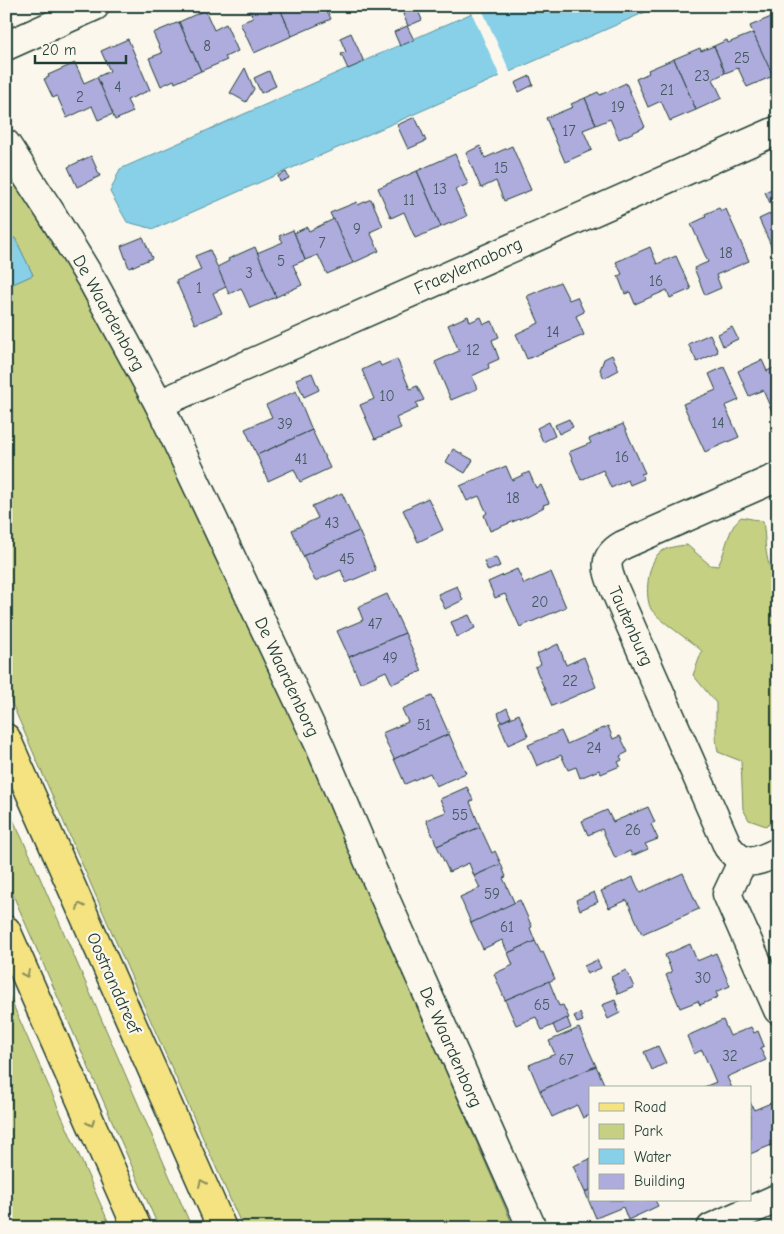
<svg xmlns="http://www.w3.org/2000/svg" width="784" height="1234" font-family="'Comic Neue',sans-serif">
	<style>
		.green { fill: #c5d083; stroke: #72865c }
		.water { fill: #87d0e8; stroke: #5d95a0 }
		.pier { fill: #fbf7ec }
		.building { fill: #aeacdd; stroke: #1f3d34 }
		.lines { fill: none; stroke-linecap: round; stroke-linejoin: round }
		.minor-casing { stroke: #1f3d34; stroke-width: 31 }
		.major-casing { stroke: #1f3d34; stroke-width: 31 }
		.minor { stroke: #fbf7ec; stroke-width: 28 }
		.major { stroke: #f5e382; stroke-width: 28 }
		.oneway { stroke: #8a905b }
		.labels { text-anchor: middle; stroke-width: 4.5; stroke-linejoin: round; paint-order: stroke }
		.number-label { font-size: 15px; fill: #43595e }
		.street-label { font-size: 18px; fill: #1f3d34; stroke: #fbf7ec }
	</style>
	<rect width="100%" height="100%" fill="#fbf7ec"/>
	<filter id="ink" filterUnits="userSpaceOnUse"><feTurbulence type="fractalNoise" baseFrequency=".02" numOctaves="2"/><feDisplacementMap in="SourceGraphic" scale="10" xChannelSelector="R" yChannelSelector="G"/><feConvolveMatrix kernelMatrix="1 2 1 2 8 2 1 2 1" color-interpolation-filters="sRGB"/></filter>
	<g filter="url(#ink)">
		<!-- green -->
		<g class="green">
			<polygon points="6,171 88,297 138,390 218,562 274,677 514,1228 243,1228 141,999 6,690 6,287 33,275 15,238 6,241"/>
			<path d="M741 517 763 521C766 539 764 567 778 580V820L766 826 749 820 743 809 741 761 718 752 716 739V703L693 675 702 651C693 643 655 617 651 609 644 595 648 566 658 554 666 547 677 546 687 545L710 565 718 566C727 549 727 529 741 517Z"/>
			<polygon points="6,805 31,857 192,1228 159,1228 6,879"/>
			<polygon points="6,989 111,1228 6,1228"/>
		</g>
		<!-- water -->
		<g class="water">
			<polygon points="488,6 659,6 154,229 127,222 110,192 120,169"/>
			<polygon points="15,238 33,275 6,287 6,241"/>
		</g>
		<!-- pier -->
		<polygon class="pier" points="481,7 511,74 501,79 471,11"/>
		<!-- building -->
		<g class="building">
			<polygon points="248,6 279,6 292,36 254,53 240,23 253,18"/>
			<polygon points="279,6 325,6 331,19 292,36"/>
			<polygon points="417,8 422,20 408,26 403,14"/>
			<polygon points="205,10 214,30 226,24 238,51 225,57 227,60 201,71 179,22"/>
			<polygon points="778,14 778,81 774,82 750,26"/>
			<polygon points="179,22 201,71 175,83 174,80 161,86 149,58 162,53 153,33"/>
			<polygon points="407,26 414,40 400,46 394,32"/>
			<polygon points="351,33 364,62 348,69 341,54 346,52 340,38"/>
			<polygon points="753,33 773,76 747,87 738,68 725,73 714,46 727,40 728,43"/>
			<polygon points="128,39 150,90 127,100 133,112 115,120 97,77 110,71 101,51"/>
			<polygon points="714,46 725,73 713,79 722,98 696,110 674,59 700,48 701,51"/>
			<polygon points="674,59 696,110 670,121 661,101 648,107 636,79 649,73 648,70"/>
			<polygon points="75,63 84,83 97,77 113,114 98,120 92,106 67,118 57,96 53,98 44,79 49,77 48,75"/>
			<polygon points="245,68 254,89 246,102 230,93"/>
			<polygon points="269,71 276,86 261,93 254,78"/>
			<polygon points="530,76 533,85 519,92 515,83"/>
			<polygon points="626,83 645,127 619,139 610,119 596,125 585,98 598,92 600,95"/>
			<polygon points="585,98 596,125 583,130 592,150 565,162 546,118 573,107 571,104"/>
			<polygon points="415,117 426,141 408,149 397,125"/>
			<polygon points="480,146 485,158 512,146 531,190 504,201 496,181 481,188 466,153"/>
			<polygon points="455,154 468,184 455,190 467,216 441,227 417,171"/>
			<polygon points="91,156 100,176 77,187 68,167"/>
			<polygon points="417,171 441,227 415,238 404,212 391,218 378,188"/>
			<polygon points="286,172 289,178 280,182 278,176"/>
			<polygon points="778,186 778,261 759,219 774,212 765,192"/>
			<polygon points="371,199 383,226 370,232 379,251 353,263 330,213 357,202 358,205"/>
			<polygon points="719,208 721,211 726,209 749,261 716,275 721,288 705,295 694,268 708,262 691,224 706,217 705,214"/>
			<polygon points="334,219 353,263 327,274 318,255 305,260 294,233 307,227 309,231"/>
			<polygon points="293,230 305,260 293,265 302,285 276,297 257,253 283,242 279,236"/>
			<polygon points="143,237 152,258 129,268 121,246"/>
			<polygon points="255,247 276,297 250,308 241,288 229,294 217,267 229,261 228,259"/>
			<polygon points="650,247 657,264 676,256 691,289 670,298 667,290 635,304 630,292 625,294 618,276 622,274 616,262"/>
			<polygon points="210,250 226,287 213,293 222,313 195,324 176,281 201,270 195,256"/>
			<polygon points="560,282 569,300 577,297 584,312 576,316 584,335 527,359 516,334 539,323 527,296"/>
			<polygon points="468,316 470,322 481,317 484,324 492,321 499,337 492,340 499,359 488,364 489,368 472,376 477,389 451,400 435,362 459,351 448,325"/>
			<polygon points="732,327 738,339 723,346 718,334"/>
			<polygon points="710,334 718,352 697,362 688,344"/>
			<polygon points="612,355 619,370 604,378 600,370 604,359"/>
			<polygon points="397,359 410,389 417,386 424,400 416,403 418,408 396,418 401,428 375,439 360,405 374,399 362,370 379,362 381,366"/>
			<polygon points="762,360 767,371 778,366 778,420 776,421 763,390 749,396 738,371"/>
			<polygon points="724,367 739,400 725,406 739,437 705,452 683,404 716,390 709,374"/>
			<polygon points="312,373 319,390 304,397 296,379"/>
			<polygon points="296,391 312,430 257,455 245,429 272,417 266,405"/>
			<polygon points="569,419 573,427 559,434 555,425"/>
			<polygon points="549,422 555,436 543,442 537,428"/>
			<polygon points="623,424 645,473 641,474 644,479 630,485 628,480 611,488 603,470 581,480 569,452 591,443 589,439"/>
			<polygon points="312,430 330,468 300,482 294,469 268,481 257,455"/>
			<polygon points="453,449 473,460 465,473 446,462"/>
			<polygon points="506,466 512,480 529,472 536,488 541,485 549,503 543,505 544,507 527,516 490,531 484,515 487,513 479,496 467,501 460,486"/>
			<polygon points="342,493 359,531 303,556 292,530 318,518 312,506"/>
			<polygon points="428,498 443,530 418,542 403,510"/>
			<polygon points="359,531 376,570 346,583 341,570 315,581 303,556"/>
			<polygon points="496,557 500,566 488,571 484,561"/>
			<polygon points="517,569 524,584 551,572 566,607 520,627 505,594 495,598 488,582"/>
			<polygon points="457,586 463,600 445,609 438,594"/>
			<polygon points="387,594 405,633 349,657 337,631 363,620 358,607"/>
			<polygon points="469,615 475,628 457,637 451,622"/>
			<polygon points="405,633 422,671 392,684 386,671 360,683 349,657"/>
			<polygon points="558,644 566,665 584,657 596,687 552,706 535,667 541,664 537,654"/>
			<polygon points="432,696 449,734 394,759 382,733 408,722 402,709"/>
			<polygon points="507,708 511,717 501,722 498,713"/>
			<polygon points="519,714 528,736 508,745 499,723"/>
			<polygon points="608,726 613,739 620,736 628,752 620,756 622,760 618,762 620,766 601,774 599,770 580,778 576,767 568,770 561,755 537,766 528,745 561,731 567,744"/>
			<polygon points="449,734 466,773 436,786 430,773 405,784 394,759"/>
			<polygon points="467,787 473,800 470,802 480,827 437,846 426,820 446,812 440,799"/>
			<polygon points="648,807 655,822 651,824 658,839 645,844 648,849 632,856 630,851 615,858 602,829 588,835 582,821 607,810 613,822"/>
			<polygon points="480,827 492,853 495,851 501,864 474,876 469,863 449,872 437,846"/>
			<polygon points="501,864 506,877 503,878 515,904 471,923 460,897 480,888 474,876"/>
			<polygon points="683,873 699,909 642,934 627,900 609,908 601,891 633,877 640,893"/>
			<polygon points="594,892 598,902 580,910 576,900"/>
			<polygon points="520,900 532,927 530,928 535,941 508,953 502,940 483,949 471,923"/>
			<polygon points="778,908 778,923 772,910"/>
			<polygon points="535,941 541,953 543,952 555,979 505,1000 494,974 513,965 508,953"/>
			<polygon points="690,944 697,961 716,953 730,986 716,992 718,997 700,1005 698,1001 680,1008 666,975 672,972 665,955"/>
			<polygon points="597,960 601,968 587,974 584,966"/>
			<polygon points="626,970 634,987 618,994 611,977"/>
			<polygon points="549,981 559,1006 563,1005 569,1018 542,1030 536,1017 516,1025 505,1000"/>
			<polygon points="615,1000 620,1013 608,1019 602,1005"/>
			<polygon points="580,1013 583,1021 577,1023 574,1016"/>
			<polygon points="567,1018 571,1028 557,1034 553,1025"/>
			<polygon points="723,1020 730,1036 751,1027 754,1033 758,1031 764,1046 760,1048 766,1060 727,1077 732,1088 702,1088 716,1082 702,1050 694,1054 687,1036"/>
			<polygon points="579,1028 596,1066 540,1091 529,1065 555,1054 549,1041"/>
			<polygon points="658,1046 666,1063 652,1070 644,1052"/>
			<polygon points="596,1066 606,1088 590,1088 590,1115 583,1118 577,1105 552,1117 540,1091"/>
			<polygon points="778,1100 778,1148 774,1144 750,1154 750,1102 754,1110"/>
			<polygon points="590,1159 590,1190 585,1192 573,1166"/>
			<polygon points="590,1190 590,1200 655,1200 658,1206 628,1220 623,1207 596,1218 585,1192"/>
		</g>
		<g class="lines">
			<defs>
				<g id="minor">
					<polyline points="6,46 95,6"/>
					<polyline points="6,144 51,213 94,284 159,404 319,744 371,867 532,1228"/>
					<polyline points="159,404 778,130"/>
					<path d="M778 477 623 545C602 557 606 568 614 588L728 847C745 869 756 862 778 852"/>
					<polyline points="743,860 727,894 778,1010"/>
					<polyline points="711,1228 778,1198"/>
				</g>
				<g id="major">
					<polyline points="6,738 222,1228"/>
					<polyline points="6,930 137,1228"/>
				</g>
			</defs>
			<!-- minor casing -->
			<use href="#minor" class="minor-casing"/>
			<!-- major casing -->
			<use href="#major" class="major-casing"/>
			<!-- minor -->
			<use href="#minor" class="minor"/>
			<!-- major -->
			<use href="#major" class="major"/>
		</g>
		<!-- one-way arrows -->
		<defs><path id="oneway-chevron" d="M-2-3.5L2.5 0L-2 3.5" fill="none" stroke-width="1.6" stroke-linecap="round" stroke-linejoin="round" transform="scale(1.25)"/></defs>
		<g class="oneway">
			<use href="#oneway-chevron" transform="translate(80 906) rotate(-114)"/>
			<use href="#oneway-chevron" transform="translate(26 974) rotate(66)"/>
			<use href="#oneway-chevron" transform="translate(91 1123) rotate(66)"/>
			<use href="#oneway-chevron" transform="translate(202 1183) rotate(-114)"/>
		</g>
	</g>
	<g class="labels">
		<!-- number labels -->
		<g class="number-label">
			<text x="207" y="51">8</text>
			<text x="742" y="63">25</text>
			<text x="702" y="81">23</text>
			<text x="118" y="92">4</text>
			<text x="667" y="95">21</text>
			<text x="80" y="102">2</text>
			<text x="618" y="112">19</text>
			<text x="569" y="136">17</text>
			<text x="501" y="173">15</text>
			<text x="440" y="194">13</text>
			<text x="409" y="205">11</text>
			<text x="357" y="234">9</text>
			<text x="322" y="248">7</text>
			<text x="726" y="258">18</text>
			<text x="281" y="266">5</text>
			<text x="249" y="278">3</text>
			<text x="656" y="286">16</text>
			<text x="199" y="293">1</text>
			<text x="553" y="337">14</text>
			<text x="473" y="355">12</text>
			<text x="387" y="401">10</text>
			<text x="718" y="428">14</text>
			<text x="285" y="429">39</text>
			<text x="622" y="462">16</text>
			<text x="301" y="464">41</text>
			<text x="513" y="503">18</text>
			<text x="332" y="528">43</text>
			<text x="347" y="564">45</text>
			<text x="540" y="607">20</text>
			<text x="375" y="629">47</text>
			<text x="390" y="663">49</text>
			<text x="570" y="686">22</text>
			<text x="424" y="730">51</text>
			<text x="594" y="753">24</text>
			<text x="460" y="820">55</text>
			<text x="633" y="835">26</text>
			<text x="492" y="899">59</text>
			<text x="507" y="932">61</text>
			<text x="703" y="983">30</text>
			<text x="542" y="1010">65</text>
			<text x="730" y="1061">32</text>
			<text x="566" y="1065">67</text>
		</g>
		<!-- street labels -->
		<g class="street-label">
			<text transform="translate(468 266) rotate(-24)" y="6">Fraeylemaborg</text>
			<text transform="translate(109 313) rotate(61)" y="6">De Waardenborg</text>
			<text transform="translate(631 626) rotate(66)" y="6">Tautenburg</text>
			<text transform="translate(287 677) rotate(65)" y="6">De Waardenborg</text>
			<text transform="translate(114 983) rotate(66)" y="6">Oostranddreef</text>
			<text transform="translate(451 1047) rotate(66)" y="6">De Waardenborg</text>
		</g>
	</g>
	<!-- margin -->
	<rect width="784" height="1234" fill="none" stroke="#fbf7ec" stroke-width="25"/>
	<rect x="12" y="12" width="759" height="1209" fill="none" stroke="#1f3d34" stroke-width="2" filter="url(#ink)"/>
	<!-- legend -->
	<rect x="589" y="1086" width="162" height="115" fill="#fbf7ec" stroke="#a3ada2"/>
	<rect x="599" y="1103" width="25" height="8" fill="#f5e382" stroke="#a3ada2"/>
	<text x="634" y="1112" font-size="15" fill="#1f3d34">Road</text>
	<rect x="599" y="1124" width="25" height="15" fill="#c5d083" stroke="#a3ada2"/>
	<text x="634" y="1136" font-size="15" fill="#1f3d34">Park</text>
	<rect x="599" y="1149" width="25" height="15" fill="#87d0e8" stroke="#a3ada2"/>
	<text x="634" y="1162" font-size="15" fill="#1f3d34">Water</text>
	<rect x="599" y="1174" width="25" height="15" fill="#aeacdd" stroke="#a3ada2"/>
	<text x="634" y="1186" font-size="15" fill="#1f3d34">Building</text>
	<!-- scale -->
	<path d="M35 55v8h91v-8" fill="none" stroke="#1f3d34" stroke-width="2.5"/>
	<text x="42" y="55" font-size="15" fill="#1f3d34" stroke="#fbf7ec" stroke-width="4" paint-order="stroke">20 m</text>
</svg>
